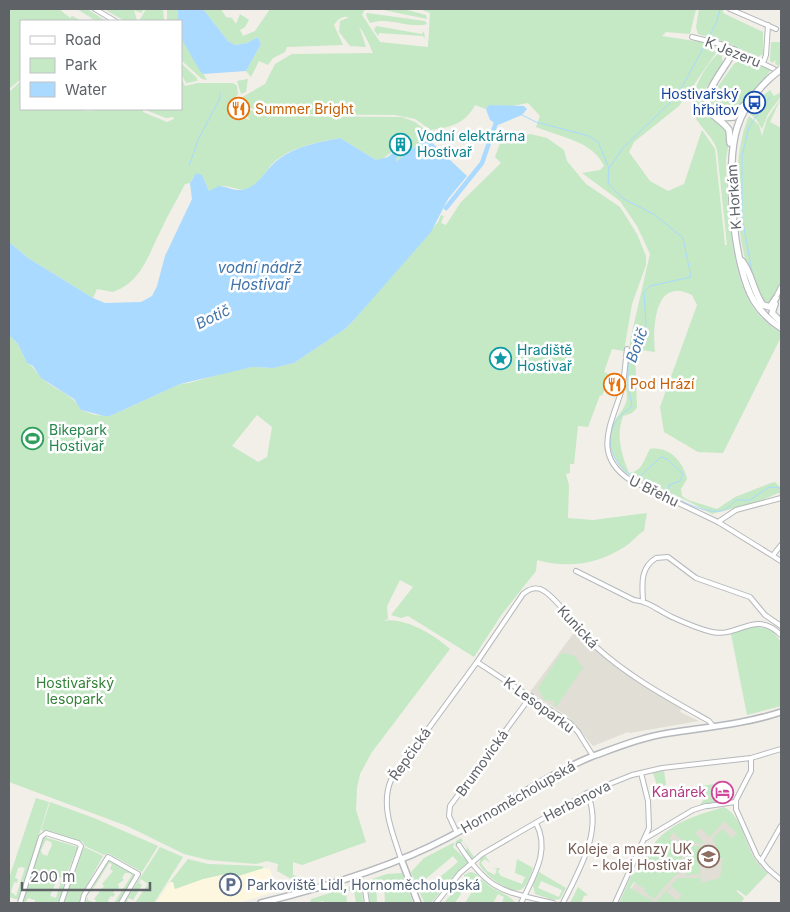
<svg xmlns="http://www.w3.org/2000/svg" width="790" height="912" font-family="Inter,sans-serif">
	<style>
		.commercial { fill: #fef7e0 }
		.education { fill: #e1ded6 }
		.green { fill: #c5e8c5; fill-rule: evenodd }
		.water { fill: #aadaff }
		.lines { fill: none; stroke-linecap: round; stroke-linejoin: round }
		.stream { stroke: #aadaff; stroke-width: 1 }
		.canal { stroke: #aadaff; stroke-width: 4.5 }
		.minor-casing { stroke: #b5b8bc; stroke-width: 6 }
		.tertiary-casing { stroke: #b5b8bc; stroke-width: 8 }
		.secondary-casing { stroke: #b6babf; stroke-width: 8 }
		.minor { stroke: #fff; stroke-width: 4 }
		.tertiary { stroke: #fff; stroke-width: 5 }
		.secondary { stroke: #fff; stroke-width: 5.5 }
		.secondary-bridge-casing { stroke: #b6babf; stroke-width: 8; stroke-linecap: butt }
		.secondary-bridge { stroke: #fff; stroke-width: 5.5 }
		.labels { text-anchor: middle; stroke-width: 5; stroke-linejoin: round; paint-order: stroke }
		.street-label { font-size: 14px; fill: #5f6368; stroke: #fff }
		.transit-label { font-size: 14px; fill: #164399; stroke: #fff; text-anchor: end }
		.food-label { font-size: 14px; fill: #c56008; stroke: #fff; text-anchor: start }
		.culture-label { font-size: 14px; fill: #0d838f; stroke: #fff; text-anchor: start }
		.leisure-label { font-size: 14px; fill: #27864d; stroke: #fff; text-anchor: start }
		.park-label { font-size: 14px; fill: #348238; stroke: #fff }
		.hotel-label { font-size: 14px; fill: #b23c85; stroke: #fff; text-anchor: end }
		.education-label { font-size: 14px; fill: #785e54; stroke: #fff; text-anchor: end }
		.service-label { font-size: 14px; fill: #4e5e75; stroke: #fff; text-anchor: start }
		.water-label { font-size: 15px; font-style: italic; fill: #4174aa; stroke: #fff }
	</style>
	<rect width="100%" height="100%" fill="#f1efe8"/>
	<!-- commercial -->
	<polygon class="commercial" points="264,868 270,869 276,887 274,892 238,903 156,903 170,882 173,881 176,889 203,879 230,873 238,876"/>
	<!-- education -->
	<g class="education">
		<polygon points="576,630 607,660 682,708 680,712 699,721 630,733 628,732 593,746 571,719 530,692"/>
		<polygon points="720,815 747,842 754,858 768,873 746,896 738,890 736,891 744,898 741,903 621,903 669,833"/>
	</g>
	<!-- green -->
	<g class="green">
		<polygon points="9,9 59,9 70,18 72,16 82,21 21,21 21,79 9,89"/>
		<polygon points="77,9 87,9 106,21 96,21"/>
		<polygon points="104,9 144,9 141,13 134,10 137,21 125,21"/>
		<polygon points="146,9 163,9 164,21 139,21"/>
		<polygon points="167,9 178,9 177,21 167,21"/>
		<path d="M203 9H221L226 17 232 18 236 24 240 14 249 20 245 27 240 30 243 36 255 31 270 9H365L362 15 380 42 428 47 430 13 420 9H696L690 34 666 32 662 36 714 44 718 50 679 106 634 142 629 152 650 181 668 191 684 184 702 130 715 149 725 245H727L717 150C713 137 702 129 695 117 684 99 707 62 721 51L723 64C717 76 703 86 703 100 702 119 724 120 728 136 730 144 726 154 726 162 727 200 731 273 751 304 759 317 769 325 781 333V337L723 453 698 452 664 432 660 407 697 305 692 295C687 293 681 290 676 291 653 292 653 335 655 352L635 349 637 408 632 413 623 416C616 436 621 453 629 473 643 471 644 459 650 449 669 446 683 461 687 479L681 489 682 496 688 500 717 509 735 497 771 483 775 482 781 488V494L778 493 758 502 712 514C693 503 673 494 653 485 645 481 633 478 625 472 615 463 607 443 610 431 615 415 631 407 626 390L630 341 650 254 637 226 620 201 582 173 600 170 604 166C593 141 560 137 536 127L540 116 528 103 512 106 489 105 486 109 475 105C465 124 451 127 431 130L415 119 395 115 274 114 272 116 402 117 415 122 429 133V140L424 139 396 162 398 152 406 153 405 148 411 142V137L404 143 401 141 393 147 396 149 382 159 376 160 340 138C318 142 289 147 272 164 265 171 261 183 249 188 239 192 232 186 223 186 218 186 214 191 209 191L202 175 193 177 190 183 185 184C177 200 167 216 160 232 148 256 141 282 113 292L97 289 93 298 28 258 9 242V92L21 81V109H78L87 111 104 109H181V77L185 86 198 83H233L237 86 238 94 228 108 232 109 233 113 250 120 248 117 240 116 245 109 262 113V112L242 105 239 99 265 84 275 64 292 54 373 53C367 39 351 0 334 25L343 45 287 47 285 52 273 58 268 65 259 61 251 77 246 71 261 44 258 37 247 43 235 45 228 41ZM143 109 166 118 173 117 174 119 167 122 143 112Z"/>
		<polygon points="379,9 403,9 426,15 427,19"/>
		<polygon points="699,9 723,9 723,13 763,32 763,54 758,57 725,42 698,34 696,27"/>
		<path d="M367 13 425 21 427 24C410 29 388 16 370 23L366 15Z"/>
		<polygon points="350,17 358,23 366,47 350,46 339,32 340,21"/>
		<polygon points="376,26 422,34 424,31 425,39 423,36 379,33 378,36 374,30"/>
		<polygon points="181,38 207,80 202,79 181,60"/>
		<polygon points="771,42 781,42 781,64 778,66 775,64 776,60 772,63 770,61"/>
		<polygon points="741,59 751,60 771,70 740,108 732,115 721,116 712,107 711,96 734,64"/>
		<polygon points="181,63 197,78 197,81 186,83 181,74"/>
		<polygon points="248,79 246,92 241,94 237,81"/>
		<polygon points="780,89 781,89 781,96 768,114 762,129 756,119 750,114 760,98 770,90 774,96 781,92"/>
		<path d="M781 98 770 122 781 128V281L771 304 766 306C761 296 754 286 750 275 735 234 731 156 749 116L759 125 762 136 767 119Z"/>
		<path d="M530 134 547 138 564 150 567 161 586 184 620 207 637 234 646 256V265L632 304 624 351 612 349 604 372 610 375 607 388H605L602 396 600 395 588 427 578 426 574 464H570V473L566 474 569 485 568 518 593 520 647 513 644 531C637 535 633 541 626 546 598 564 569 569 537 560L536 571 502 614 474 657 408 616 401 618 391 615 413 587 400 580 387 606 388 619 382 621C403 616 434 634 450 649L372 752 360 774 357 788 356 810 366 842 302 865 293 862V875L296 876 293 880 277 871 278 864 267 861 256 864 208 860 184 854 127 826 9 782V335L18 344 27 363C34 367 35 371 41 377 53 390 73 393 81 410L95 415 110 416 180 384 189 383 231 371 252 367 273 368 294 363 345 329 354 320 438 222 441 215 444 216 441 223 446 225 461 202 501 163 495 157 500 143ZM257 415 272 427 267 457 258 462 232 446Z"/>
		<polygon points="749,626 771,629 781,642 781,706 747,715 731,634"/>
		<polygon points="564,653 575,656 580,665 584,666 556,707 553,705 556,701 544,700 538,688 561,654"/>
		<polygon points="664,771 666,785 658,788 653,773"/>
		<polygon points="714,784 720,801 699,806 705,798 701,786"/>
		<path d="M36 798 49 802 19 900 9 897V878ZM22 867 25 868 16 896 11 892 14 882 17 883 18 879 15 878 18 868Z"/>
		<polygon points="50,802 94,818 158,846 142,872 108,853 104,855 85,846 83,842 41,830"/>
		<path d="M724 807C748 820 744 859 768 873L746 896 738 890 736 891 744 898 741 903H655L678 878H700V874L686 875 685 847 712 845 714 858H719L713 838 722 829 732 838 737 833 724 821 710 837 700 828 695 833 704 843 683 844V841L673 832 669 838 679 846H681L683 867 673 859 668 865 679 874 675 875 654 899 644 891 645 889 634 882 630 888 653 901 651 903H619L632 874 637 872C657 828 680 820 724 807ZM723 858 720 878 701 883 699 859ZM671 886 682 895 677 901 667 892Z"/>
		<path d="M44 837 78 847 65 878 60 903H35V900L28 898 26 902 28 903H21ZM46 840 51 842 52 845 47 856 42 854 41 850ZM58 877 62 878 56 898 50 896Z"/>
		<path d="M461 838 474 857 459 870 431 903 424 902 411 872 424 858 455 842 453 847 464 858 467 848 463 841 455 846 456 841ZM453 856 458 862 427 888 422 882Z"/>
		<polygon points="84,847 103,856 82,894 80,903 62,903"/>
		<polygon points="160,847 183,857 154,903 135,903 148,884 141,879 139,883 142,885 133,900 129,898 127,901 130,903 124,903"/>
		<path d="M485 855 490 863 485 859 481 863 487 871 495 875 497 869 493 868H500L498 872 501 876 522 884 525 877 515 873 517 859 533 868C531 874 527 886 522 889 510 896 484 874 479 864L481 858Z"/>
		<polygon points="188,859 208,864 262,866 264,868 238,876 230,873 203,879 175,889 173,882 170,882"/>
		<polygon points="107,860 134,873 135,877 118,903 114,903 132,875 129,873 125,873 122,878 124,880 118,884 119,888 113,892 115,894 113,897 111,896 108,900 109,903 95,903 96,900 94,899 104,886 102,884 113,871 110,869 112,864 109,863 88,897 88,900 94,903 85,903"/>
		<path d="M470 872C478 873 480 879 486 883 494 891 510 894 515 903H502L504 897 498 894 493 903H465L476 885 469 881 455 903H444L464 879V875Z"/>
		<path d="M539 872 566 888 560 899 553 900 535 894 533 885ZM541 881 562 890 559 897 538 888Z"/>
		<polygon points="402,873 413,903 385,903 384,881 376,881 377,903 370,903 368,887 373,882 372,879 387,874"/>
		<polygon points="355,885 362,889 363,903 356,903 354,891 346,891 347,903 324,903 324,901 310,903 311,899"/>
		<polygon points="578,887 588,895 584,896 581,903 570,903"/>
	</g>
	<!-- water -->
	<g class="water">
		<polygon points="178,9 203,9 228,41 235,45 247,43 258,37 261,44 246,71 203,74 200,71 181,38 181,21 177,21"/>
		<polygon points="489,105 524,106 527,109 522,115 498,125 490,120 486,109"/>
		<path d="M340 138 376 160 388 157 395 151 398 152 396 162 424 139 429 140 467 176 448 199 431 232 354 320 345 329 294 363 273 368 252 367 180 384 110 416H104L81 410 74 399 41 378 33 366 27 363 18 344 9 335V242L28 258 93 298 105 303 141 302 152 296 157 286 165 256 192 199 190 183 196 173 202 175 209 191 219 186C225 186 232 190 238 190 259 190 264 169 279 159 296 146 319 142 340 138Z"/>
	</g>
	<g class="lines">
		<!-- stream -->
		<g class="stream">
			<polyline points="709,37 717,21 720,9"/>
			<path d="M522 115 536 122 589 136 598 142 609 168 608 183 622 198 655 215 683 238 691 277 650 286 644 292 646 325 633 349 628 365V385L632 406C627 411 618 416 615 423 602 445 617 469 637 479L661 457 667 459 683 474 680 481 669 485 667 492C679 501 704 513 720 511 727 510 731 505 736 500H750L769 487 781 488"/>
			<polyline points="189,166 198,140 220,98 220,93"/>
			<polyline points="610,167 623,148 677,96 705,45"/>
			<polyline points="753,277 742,217 742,156 749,127 770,97"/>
			<polyline points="776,313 781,317"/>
		</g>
		<!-- canal -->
		<polyline class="canal" points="446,208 482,163 497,120"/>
		<defs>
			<g id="minor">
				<polyline points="95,9 115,21"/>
				<polyline points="730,9 776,29"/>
				<polyline points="692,37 724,45 774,69"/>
				<polyline points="763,63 766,55 768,25"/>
				<polyline points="777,295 781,287"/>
				<path d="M627 349C625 363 625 378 621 392 611 425 592 455 630 480L718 522 781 561"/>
				<polyline points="718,522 736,510 781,498"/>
				<polyline points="774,554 781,545"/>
				<path d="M576 571 634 600C648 601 659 611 672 617 685 623 699 629 712 632 739 638 755 609 781 635"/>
				<path d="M643 600C642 584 640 568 656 558L668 557 696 578 750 597 765 615 781 626"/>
				<polyline points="477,662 570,723 578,732 593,756"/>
				<polyline points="751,758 751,771 736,800 736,809 757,856 768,869 781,880"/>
				<polyline points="708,806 735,802"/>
				<polyline points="457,833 449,816 450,806 531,696"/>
				<polyline points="646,838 693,810 706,806"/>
				<path d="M459 845C489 892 503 891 553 903"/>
				<path d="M401 859C393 834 380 806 391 780L477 662 523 594C529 589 537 586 544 591 559 600 579 631 594 645 627 676 670 699 709 721L713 726"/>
				<polyline points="761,861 781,826"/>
				<polyline points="364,883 367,903"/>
				<polyline points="20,903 41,837 46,833 78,843 81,846 61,903"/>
				<polyline points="82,903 84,895 108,857 138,874 121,903"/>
				<polyline points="436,903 460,873 482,854 587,793 632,775 662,768 751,758 781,749"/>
				<path d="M521 903C533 877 551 851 536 823"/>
				<path d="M563 903C579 870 604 830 587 793"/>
				<polyline points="615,903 649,828 648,801 641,773"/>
			</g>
			<g id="tertiary">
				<polyline points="401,859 418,903"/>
				<path d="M261 903C321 888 393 867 447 838 497 812 541 777 593 756 618 747 643 737 669 733 707 727 745 724 781 712"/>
			</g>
			<g id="secondary">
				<path d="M770 78C755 92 743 108 737 128 725 166 733 267 754 301 761 312 770 321 781 328"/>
				<polyline points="718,118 734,117 743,106"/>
				<path d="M730 143 729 130C724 122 714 118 709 110 700 94 727 67 734 50"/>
				<path d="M742 261C752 273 753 292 763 305L770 307 776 298"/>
				<polyline points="775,304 772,313 781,322"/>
			</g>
		</defs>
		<!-- minor casing -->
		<use href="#minor" class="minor-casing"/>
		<!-- tertiary casing -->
		<use href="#tertiary" class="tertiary-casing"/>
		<!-- secondary casing -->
		<use href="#secondary" class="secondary-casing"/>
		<!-- minor -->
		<use href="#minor" class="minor"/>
		<!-- tertiary -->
		<use href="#tertiary" class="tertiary"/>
		<!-- secondary -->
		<use href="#secondary" class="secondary"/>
		<defs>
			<polyline id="secondary-bridge" points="770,78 781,69"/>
		</defs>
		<!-- secondary-bridge casing -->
		<use href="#secondary-bridge" class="secondary-bridge-casing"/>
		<!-- secondary-bridge -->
		<use href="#secondary-bridge" class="secondary-bridge"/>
	</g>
	<!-- icons -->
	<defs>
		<symbol id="bus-ring" viewBox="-11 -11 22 22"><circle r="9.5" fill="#fff" stroke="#1a4fb4" stroke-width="1.5"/><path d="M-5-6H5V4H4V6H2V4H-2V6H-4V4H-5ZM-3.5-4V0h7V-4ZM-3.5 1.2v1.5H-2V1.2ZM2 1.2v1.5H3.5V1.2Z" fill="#1a4fb4"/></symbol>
		<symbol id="restaurant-ring" viewBox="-11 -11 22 22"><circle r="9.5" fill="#fff" stroke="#e8710a" stroke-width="1.5"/><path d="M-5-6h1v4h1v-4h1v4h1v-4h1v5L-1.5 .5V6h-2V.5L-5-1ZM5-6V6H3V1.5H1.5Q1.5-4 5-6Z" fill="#e8710a"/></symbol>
		<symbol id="building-ring" viewBox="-11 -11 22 22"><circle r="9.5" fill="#fff" stroke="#0f9aa8" stroke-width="1.5"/><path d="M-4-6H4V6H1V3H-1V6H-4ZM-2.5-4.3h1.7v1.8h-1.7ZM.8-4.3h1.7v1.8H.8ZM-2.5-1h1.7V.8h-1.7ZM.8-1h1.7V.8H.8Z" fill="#0f9aa8"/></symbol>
		<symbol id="sight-ring" viewBox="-11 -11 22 22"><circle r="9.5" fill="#fff" stroke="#0f9aa8" stroke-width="1.5"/><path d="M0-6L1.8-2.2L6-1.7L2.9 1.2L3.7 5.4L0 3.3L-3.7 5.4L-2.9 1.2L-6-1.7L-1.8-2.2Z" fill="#0f9aa8"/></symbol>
		<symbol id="stadium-ring" viewBox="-11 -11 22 22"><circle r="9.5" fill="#fff" stroke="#2e9e5b" stroke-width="1.5"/><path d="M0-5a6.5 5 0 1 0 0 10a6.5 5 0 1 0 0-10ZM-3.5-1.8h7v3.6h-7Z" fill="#2e9e5b"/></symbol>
		<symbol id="hotel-ring" viewBox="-11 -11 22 22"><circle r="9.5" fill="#fff" stroke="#d1479c" stroke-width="1.5"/><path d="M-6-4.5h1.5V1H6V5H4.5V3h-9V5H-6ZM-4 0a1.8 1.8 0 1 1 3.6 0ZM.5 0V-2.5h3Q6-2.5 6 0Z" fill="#d1479c"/></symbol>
		<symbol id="university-ring" viewBox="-11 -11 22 22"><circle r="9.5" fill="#fff" stroke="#8d6e63" stroke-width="1.5"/><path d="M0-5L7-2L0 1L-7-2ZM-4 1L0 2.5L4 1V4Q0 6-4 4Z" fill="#8d6e63"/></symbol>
		<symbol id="parking-ring" viewBox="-11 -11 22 22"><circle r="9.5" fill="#fff" stroke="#5c6f8a" stroke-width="1.5"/><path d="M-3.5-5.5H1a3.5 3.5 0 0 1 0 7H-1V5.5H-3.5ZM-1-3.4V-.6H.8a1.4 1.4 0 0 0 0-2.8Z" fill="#5c6f8a"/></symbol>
	</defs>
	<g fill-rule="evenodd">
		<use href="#bus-ring" x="742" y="90" width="25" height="25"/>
		<use href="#restaurant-ring" x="226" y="96" width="25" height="25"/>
		<use href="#building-ring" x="388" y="132" width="25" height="25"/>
		<use href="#sight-ring" x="488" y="346" width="25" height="25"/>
		<use href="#restaurant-ring" x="602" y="372" width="25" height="25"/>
		<use href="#stadium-ring" x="20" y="426" width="25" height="25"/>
		<use href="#hotel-ring" x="710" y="780" width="25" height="25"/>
		<use href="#university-ring" x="696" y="844" width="25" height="25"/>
		<use href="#parking-ring" x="218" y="872" width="25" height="25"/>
	</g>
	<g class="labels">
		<!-- street labels -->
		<g class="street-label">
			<text transform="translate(733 52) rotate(22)" y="5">K Jezeru</text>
			<text transform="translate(734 197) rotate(-94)" y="5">K Horkám</text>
			<text transform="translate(654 491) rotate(26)" y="5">U Břehu</text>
			<text transform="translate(578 627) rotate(47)" y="5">Kunická</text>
			<text transform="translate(539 705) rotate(36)" y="5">K Lesoparku</text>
			<text transform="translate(410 754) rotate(-55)" y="5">Řepčická</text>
			<text transform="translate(482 763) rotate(-54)" y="5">Brumovická</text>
			<text transform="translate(518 797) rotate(-30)" y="5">Hornoměcholupská</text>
			<text transform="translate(577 801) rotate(-27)" y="5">Herbenova</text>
		</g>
		<!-- transit labels -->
		<g class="transit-label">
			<text x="739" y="99">Hostivařský<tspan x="739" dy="16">hřbitov</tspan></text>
		</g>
		<!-- food labels -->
		<g class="food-label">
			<text x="255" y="114">Summer Bright</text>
			<text x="630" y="389">Pod Hrází</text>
		</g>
		<!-- culture labels -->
		<g class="culture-label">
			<text x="417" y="141">Vodní elektrárna<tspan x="417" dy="16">Hostivař</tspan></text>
			<text x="517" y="355">Hradiště<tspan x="517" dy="16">Hostivař</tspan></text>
		</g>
		<!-- leisure labels -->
		<g class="leisure-label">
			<text x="49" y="435">Bikepark<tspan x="49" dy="16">Hostivař</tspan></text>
		</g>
		<!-- park labels -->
		<g class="park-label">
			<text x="75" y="688">Hostivařský<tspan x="75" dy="16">lesopark</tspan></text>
		</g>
		<!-- hotel labels -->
		<g class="hotel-label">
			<text x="706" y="797">Kanárek</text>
		</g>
		<!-- education labels -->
		<g class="education-label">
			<text x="692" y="854">Koleje a menzy UK<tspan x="692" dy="16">- kolej Hostivař</tspan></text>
		</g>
		<!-- service labels -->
		<g class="service-label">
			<text x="247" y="890">Parkoviště Lidl, Hornoměcholupská</text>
		</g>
		<!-- water labels -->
		<g class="water-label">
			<text x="260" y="273">vodní nádrž<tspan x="260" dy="17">Hostivař</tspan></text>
			<text transform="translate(213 317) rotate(-26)" y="5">Botič</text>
			<text transform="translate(637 345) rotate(-70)" y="5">Botič</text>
		</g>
	</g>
	<!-- border -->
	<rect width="790" height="912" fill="none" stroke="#5f6368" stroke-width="20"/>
	<!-- legend -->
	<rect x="20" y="20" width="162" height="90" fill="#ffffff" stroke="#bfc1c3"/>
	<rect x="30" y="36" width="25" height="8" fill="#ffffff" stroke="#bfc1c3"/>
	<text x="65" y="45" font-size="15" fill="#5f6368">Road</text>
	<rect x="30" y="58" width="25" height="15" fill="#c5e8c5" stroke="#bfc1c3"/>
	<text x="65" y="70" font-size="15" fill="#5f6368">Park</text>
	<rect x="30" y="82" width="25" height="15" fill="#aadaff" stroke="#bfc1c3"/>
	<text x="65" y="95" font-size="15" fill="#5f6368">Water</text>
	<!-- scale -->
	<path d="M22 882v8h128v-8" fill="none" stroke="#5f6368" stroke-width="2.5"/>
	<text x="30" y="882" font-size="15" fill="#5f6368" stroke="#ffffff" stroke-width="4" paint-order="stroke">200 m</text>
</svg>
